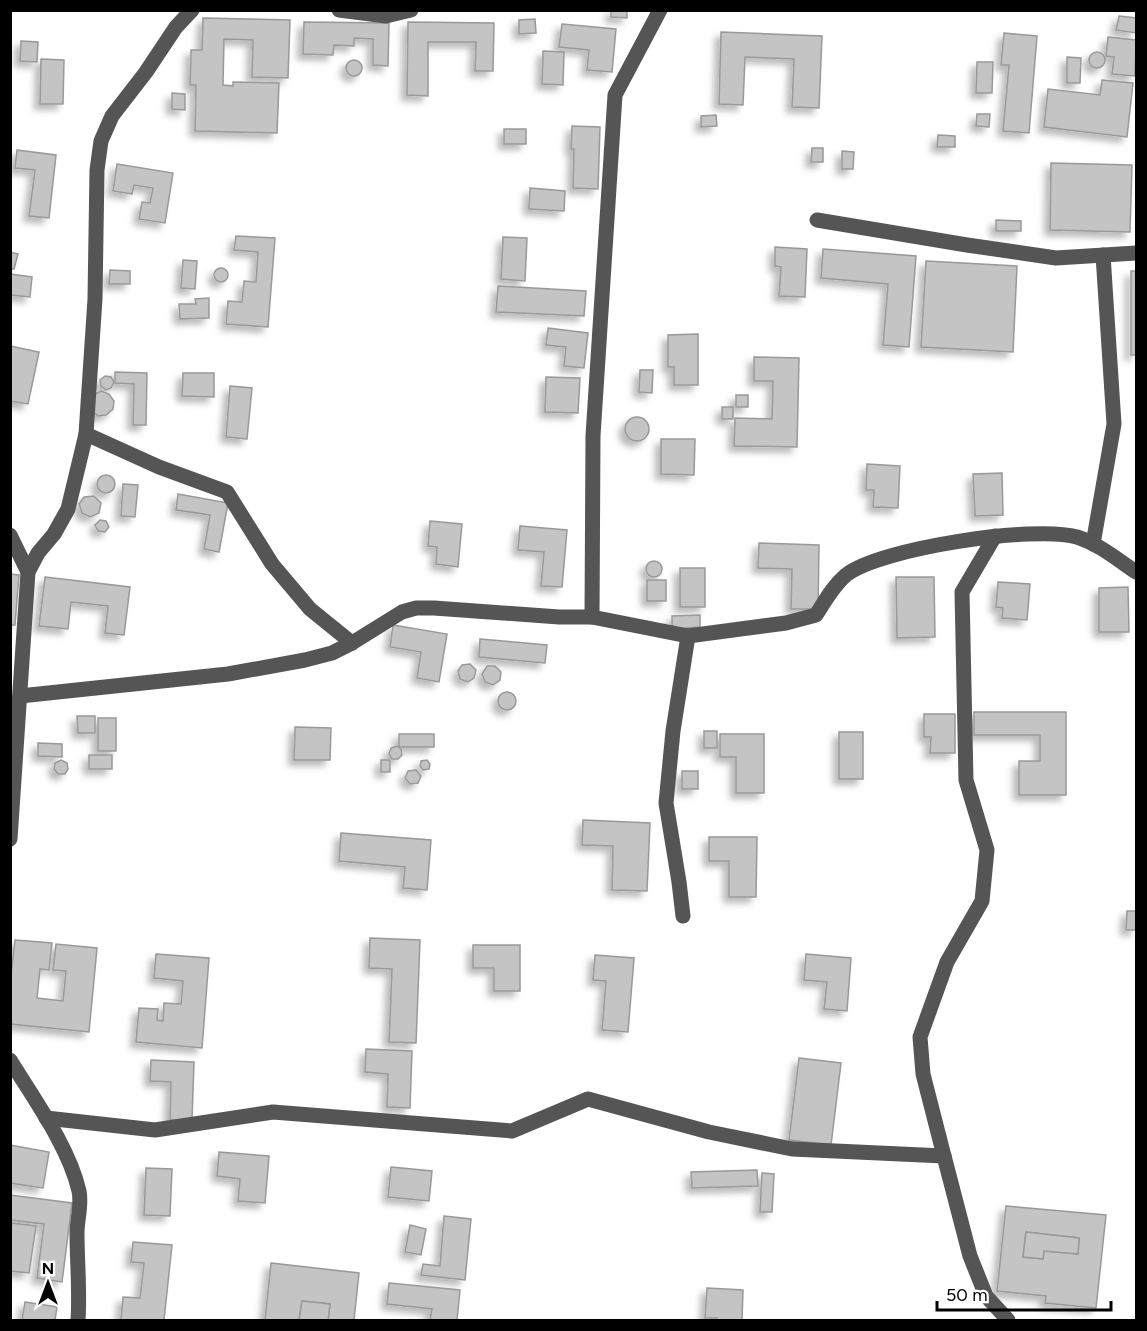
<svg xmlns="http://www.w3.org/2000/svg" width="1147" height="1331" font-family="Figtree,sans-serif">
	<style>
		.building { fill: #c4c4c4; stroke: #999; stroke-width: 1.5; fill-rule: evenodd; filter: url(#shadow) }
		.lines { fill: none; stroke-linecap: round; stroke-linejoin: round }
		.minor { stroke: #555; stroke-width: 15 }
	</style>
	<defs>
		<filter id="shadow"><feDropShadow dx="-5.5" dy="5.5" stdDeviation="3" flood-color="#0004"/></filter>
	</defs>
	<rect width="100%" height="100%" fill="#fff"/>
	<!-- building -->
	<g class="building">
		<polygon points="611,10 627,10 627,18 611,17"/>
		<polygon points="1119,16 1136,18 1136,33 1116,30"/>
		<polygon points="203,18 290,20 288,78 252,77 253,40 224,39 223,85 233,86 233,82 279,83 277,133 195,131 196,85 190,85 191,50 202,50"/>
		<polygon points="535,19 536,33 519,34 519,20"/>
		<polygon points="304,22 389,23 388,66 373,65 373,39 354,38 354,46 334,45 333,55 303,54"/>
		<polygon points="408,22 494,23 493,71 475,71 476,42 428,42 428,96 407,95"/>
		<polygon points="562,24 616,29 612,72 587,70 589,50 559,47"/>
		<polygon points="721,32 822,36 819,108 792,107 794,59 745,57 743,105 719,104"/>
		<polygon points="1004,33 1037,36 1029,133 1003,131 1009,65 1001,65"/>
		<polygon points="1108,37 1136,40 1135,76 1112,74 1114,57 1106,56"/>
		<polygon points="21,41 38,42 37,62 20,61"/>
		<polygon points="543,51 564,52 563,85 542,84"/>
		<circle cx="1097" cy="60" r="8"/>
		<polygon points="1067,57 1081,58 1080,83 1067,83"/>
		<polygon points="41,59 64,60 63,104 40,104"/>
		<circle cx="354" cy="68" r="8"/>
		<polygon points="977,62 993,62 992,93 976,93"/>
		<polygon points="1102,80 1133,83 1127,137 1044,127 1048,89 1100,95"/>
		<polygon points="172,93 185,94 185,110 172,109"/>
		<polygon points="977,114 990,114 989,127 976,126"/>
		<polygon points="716,115 717,126 701,127 701,116"/>
		<polygon points="572,126 600,127 598,189 573,188 574,149 571,149"/>
		<rect x="504" y="129" width="22" height="15"/>
		<polygon points="938,135 955,136 955,147 937,147"/>
		<polygon points="812,148 823,148 823,162 811,162"/>
		<polygon points="17,150 56,155 49,218 29,216 35,170 15,168"/>
		<polygon points="842,151 854,152 853,169 842,169"/>
		<polygon points="1051,163 1132,165 1130,232 1050,230"/>
		<polygon points="117,164 173,173 165,223 139,219 142,202 150,203 153,188 134,185 132,194 113,191"/>
		<polygon points="530,188 565,191 564,211 529,209"/>
		<polygon points="996,220 1021,221 1021,231 996,231"/>
		<polygon points="236,236 275,238 268,327 226,324 228,301 242,302 244,281 256,282 258,252 234,250"/>
		<polygon points="503,237 527,238 525,281 501,279"/>
		<polygon points="775,247 807,249 805,297 779,296 781,267 775,266"/>
		<polygon points="823,249 916,256 909,347 883,345 888,284 821,278"/>
		<polygon points="10,252 18,254 14,269 10,269"/>
		<polygon points="183,260 197,261 195,289 181,288"/>
		<polygon points="926,261 1017,266 1013,352 921,347"/>
		<circle cx="221" cy="275" r="7"/>
		<polygon points="110,270 130,271 130,284 109,284"/>
		<rect x="1131" y="271" width="5" height="84"/>
		<polygon points="10,274 32,277 30,297 10,295"/>
		<polygon points="498,286 586,291 584,316 496,312"/>
		<polygon points="209,298 209,318 180,319 179,304 196,304 195,299"/>
		<polygon points="548,328 588,333 584,368 564,366 566,347 546,345"/>
		<polygon points="698,334 698,385 674,385 674,367 668,367 668,335"/>
		<polygon points="10,346 39,352 28,404 10,401"/>
		<polygon points="754,357 799,358 797,447 734,446 735,418 772,419 773,381 754,381"/>
		<polygon points="640,370 653,370 652,393 639,392"/>
		<polygon points="115,372 147,373 146,425 133,425 134,384 115,383"/>
		<polygon points="183,373 214,373 214,397 182,396"/>
		<polygon points="105,376 111,377 114,382 111,388 106,390 101,386 100,380"/>
		<polygon points="546,377 580,378 578,413 545,412"/>
		<polygon points="230,386 252,388 247,439 226,437"/>
		<polygon points="101,391 109,394 114,401 113,409 106,415 98,416 91,410 93,395"/>
		<rect x="736" y="395" width="12" height="12"/>
		<rect x="722" y="407" width="11" height="12"/>
		<circle cx="637" cy="429" r="12"/>
		<polygon points="661,439 695,439 694,475 661,474"/>
		<polygon points="867,464 900,466 898,508 873,507 874,490 866,490"/>
		<polygon points="1002,473 1003,515 975,516 973,474"/>
		<circle cx="106" cy="484" r="9"/>
		<polygon points="123,484 138,485 135,517 121,516"/>
		<polygon points="178,494 228,503 219,552 204,549 210,515 176,510"/>
		<polygon points="94,496 101,503 99,513 90,517 82,513 79,504 84,497"/>
		<polygon points="100,520 106,521 109,527 105,532 98,531 95,525"/>
		<polygon points="430,521 462,524 458,567 436,564 437,547 428,546"/>
		<polygon points="520,526 567,530 562,587 541,586 544,552 518,550"/>
		<polygon points="759,543 819,545 818,609 791,609 792,569 758,568"/>
		<circle cx="654" cy="569" r="8"/>
		<rect x="680" y="568" width="25" height="39"/>
		<polygon points="10,574 19,575 15,625 10,625"/>
		<polygon points="45,577 130,587 124,635 105,633 108,606 71,602 68,629 39,626"/>
		<polygon points="896,577 934,577 935,637 897,638"/>
		<rect x="647" y="580" width="19" height="21"/>
		<polygon points="998,582 1030,584 1027,620 1002,618 1003,608 996,607"/>
		<polygon points="1128,587 1129,632 1099,632 1099,588"/>
		<polygon points="700,615 700,627 672,629 672,616"/>
		<polygon points="393,625 447,634 439,682 417,678 421,652 390,647"/>
		<polygon points="480,639 547,645 545,663 479,657"/>
		<polygon points="470,664 476,670 474,678 468,682 460,679 458,671 462,665"/>
		<polygon points="487,666 495,666 501,672 500,680 493,685 485,682 482,674"/>
		<circle cx="507" cy="701" r="9"/>
		<polygon points="974,712 1066,712 1066,795 1019,795 1019,761 1040,761 1040,735 974,735"/>
		<polygon points="924,714 955,714 955,753 930,753 931,737 924,737"/>
		<polygon points="77,716 95,716 95,733 78,733"/>
		<rect x="98" y="718" width="18" height="33"/>
		<polygon points="295,727 331,728 330,760 294,760"/>
		<rect x="704" y="731" width="13" height="17"/>
		<rect x="839" y="732" width="24" height="47"/>
		<rect x="399" y="734" width="35" height="13"/>
		<polygon points="720,734 764,734 764,793 736,793 736,757 720,757"/>
		<polygon points="38,743 62,744 62,757 38,756"/>
		<polygon points="397,746 401,749 402,755 398,759 392,759 389,754 391,748"/>
		<rect x="89" y="755" width="23" height="14"/>
		<polygon points="61,760 67,763 68,769 65,774 58,774 54,769 55,763"/>
		<rect x="381" y="760" width="9" height="12"/>
		<polygon points="427,760 430,764 429,769 423,770 420,766 421,761"/>
		<polygon points="416,770 421,776 418,783 410,784 405,778 408,771"/>
		<rect x="682" y="771" width="16" height="18"/>
		<polygon points="583,820 650,823 647,891 612,890 613,846 582,845"/>
		<polygon points="341,833 431,840 427,890 403,888 405,867 339,861"/>
		<polygon points="709,837 757,837 756,897 729,897 729,861 709,861"/>
		<polygon points="1127,911 1136,911 1136,930 1126,930"/>
		<polygon points="370,938 420,940 416,1043 389,1042 392,969 369,968"/>
		<polygon points="15,940 52,943 49,970 40,969 37,998 63,1001 66,971 53,970 56,944 97,948 89,1032 10,1024 10,985"/>
		<polygon points="473,945 520,945 520,991 494,991 494,968 473,968"/>
		<polygon points="156,954 209,958 202,1048 136,1042 139,1008 158,1009 157,1020 163,1021 164,1003 181,1004 183,981 154,978"/>
		<polygon points="806,954 851,958 847,1011 824,1009 827,982 804,980"/>
		<polygon points="595,955 634,958 628,1032 602,1030 606,981 593,980"/>
		<polygon points="366,1049 412,1051 410,1108 387,1107 388,1074 365,1072"/>
		<polygon points="799,1058 841,1063 831,1145 789,1140"/>
		<polygon points="151,1060 194,1062 192,1120 170,1120 171,1082 150,1081"/>
		<polygon points="10,1145 49,1152 43,1188 10,1183"/>
		<polygon points="219,1152 269,1156 265,1203 238,1201 240,1179 217,1176"/>
		<polygon points="391,1167 432,1171 429,1201 388,1197"/>
		<polygon points="146,1168 172,1169 170,1216 144,1215"/>
		<polygon points="757,1170 758,1186 692,1188 691,1172"/>
		<polygon points="762,1173 774,1174 772,1212 760,1212"/>
		<polygon points="10,1195 72,1203 62,1282 37,1278 44,1224 10,1220"/>
		<path d="M1006 1206 1106 1215 1096 1308 1045 1303 1046 1296 997 1291ZM1026 1232 1079 1238 1078 1254 1044 1251 1043 1259 1023 1257Z"/>
		<polygon points="444,1216 471,1219 465,1280 421,1275 423,1264 440,1266"/>
		<polygon points="12,1223 36,1226 29,1273 10,1271 10,1235"/>
		<polygon points="410,1225 426,1229 421,1255 405,1252"/>
		<polygon points="1026,1232 1079,1238 1078,1254 1044,1251 1043,1259 1023,1257"/>
		<polygon points="133,1242 172,1245 164,1320 121,1320 123,1297 140,1298 144,1263 131,1262"/>
		<polygon points="271,1263 359,1273 354,1320 328,1320 330,1304 302,1301 299,1320 265,1320"/>
		<polygon points="389,1283 460,1290 457,1320 430,1320 432,1309 387,1304"/>
		<polygon points="707,1288 743,1290 742,1320 717,1320 717,1318 705,1318"/>
		<polygon points="302,1301 330,1304 328,1320 299,1320"/>
		<polygon points="25,1302 57,1307 55,1320 22,1320"/>
	</g>
	<g class="lines">
		<!-- minor -->
		<g class="minor">
			<polyline points="339,10 386,16 411,10"/>
			<polyline points="817,220 967,245 1056,258 1136,253"/>
			<polyline points="86,434 159,467 227,492 272,564 310,609 352,643"/>
			<polyline points="10,535 28,572"/>
			<polyline points="1093,544 1114,424 1103,255"/>
			<polyline points="592,617 593,436 615,95 660,10"/>
			<path d="M20 696 228 674 305 660 332 653 352 643 402 612 416 608H434L559 617H592L688 636 786 623 816 615C825 601 833 586 846 575 880 548 1035 525 1077 537 1099 544 1118 560 1136 572"/>
			<polyline points="10,839 28,572 38,553 54,534 68,509 86,434 95,299 97,170 101,141 112,116 146,72 176,27 192,10"/>
			<polyline points="683,916 679,882 666,803 673,731 688,636"/>
			<path d="M10 1060C34 1099 69 1147 79 1191 82 1204 77 1220 77 1233 77 1262 80 1291 78 1320"/>
			<polyline points="46,1118 155,1130 273,1112 512,1131 588,1099 709,1132 792,1149 944,1156 970,1256 986,1296 1008,1320"/>
			<polyline points="944,1156 923,1074 920,1037 947,962 982,901 987,850 966,780 962,592 995,536"/>
		</g>
	</g>
	<!-- border -->
	<rect width="1147" height="1331" fill="none" stroke="#000000" stroke-width="24"/>
	<!-- north arrow -->
	<g transform="translate(48 1283)" stroke="#ffffff" stroke-width="4.5" paint-order="stroke">
	<path d="M0-4.5L10 22L0 15L-10 22Z" fill="#000000"/>
	<text y="-9" font-size="16" font-weight="bold" text-anchor="middle" fill="#000000">N</text>
	</g>
	<!-- scale -->
	<path d="M937 1301v9h174v-9" fill="none" stroke="#000000" stroke-width="3"/>
	<text x="946" y="1301" font-size="18" fill="#000000" stroke="#ffffff" stroke-width="4.5" paint-order="stroke">50 m</text>
</svg>
